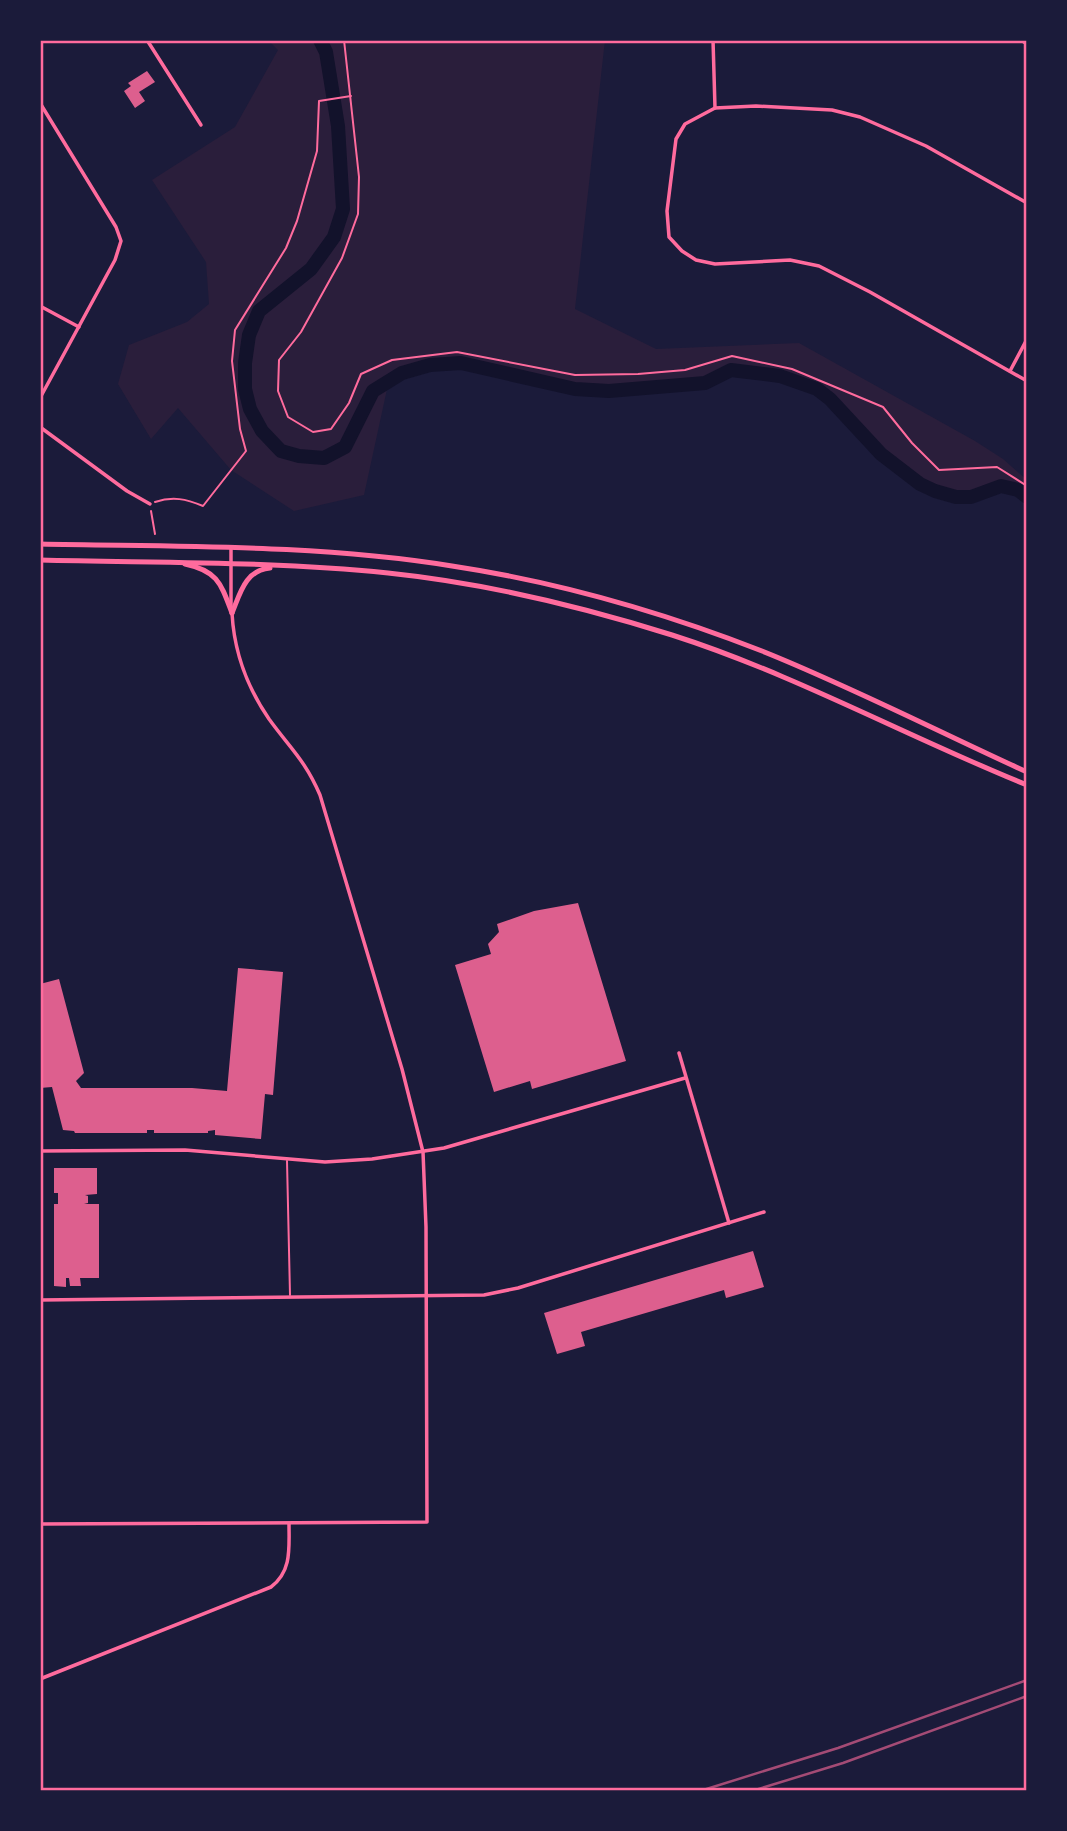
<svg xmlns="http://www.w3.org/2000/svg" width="1067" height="1831" font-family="Ubuntu,sans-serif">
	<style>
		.green { fill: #2a1e3b }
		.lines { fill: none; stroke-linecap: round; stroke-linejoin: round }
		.river { stroke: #12122b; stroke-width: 14 }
		.building { fill: #dd5f8e }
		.path { stroke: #ff6b9d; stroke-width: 2 }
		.service { stroke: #ff6b9d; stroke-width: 2 }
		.minor { stroke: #ff6b9d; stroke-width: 3.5 }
		.primary { stroke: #ff6b9d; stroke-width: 5 }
		.rail { stroke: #a44b75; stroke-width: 2.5 }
		.neatline { fill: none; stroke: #ff6b9d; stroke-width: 2.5 }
	</style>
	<rect width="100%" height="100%" fill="#1b1b3a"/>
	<!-- green -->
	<path class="green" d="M268 40H605L575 309 656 349 799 343 975 441 1003 459 1027 480V497C1006 475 989 495 968 497 958 498 947 495 937 492 900 479 869 443 843 415 832 403 823 392 807 385 796 379 740 367 730 370 722 373 715 380 706 382 694 386 677 386 664 388 635 390 603 394 574 388 508 376 455 346 389 380L364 495 294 511 231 470 178 408 151 439 118 384 129 345 187 322 209 304 206 262 152 180 235 127 278 50Z"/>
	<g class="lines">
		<!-- river -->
		<polyline class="river" points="320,40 326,52 338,126 343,209 334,237 311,269 259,311 249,335 245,363 245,389 250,409 262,431 281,451 299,456 324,458 345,447 373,391 402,373 430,365 461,363 575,389 609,391 705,383 731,370 780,376 817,389 830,399 881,454 920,484 935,491 956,497 971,497 1001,486 1018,490 1027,497"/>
	</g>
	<!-- building -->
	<g class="building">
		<polygon points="147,71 155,82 139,92 145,101 135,108 124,91 131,86 128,83"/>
		<polygon points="578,903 626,1061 532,1089 530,1081 494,1092 455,965 491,954 488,944 499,932 497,924 534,911"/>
		<polygon points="238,968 283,972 273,1095 265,1094 261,1139 215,1135 215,1130 208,1131 208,1133 154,1133 154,1130 147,1130 147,1133 75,1133 74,1131 63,1130 52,1087 40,1088 40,984 59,979 84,1073 76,1081 81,1088 192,1088 227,1091"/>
		<polygon points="54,1168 97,1168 97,1194 85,1195 88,1196 88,1203 84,1204 99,1204 99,1278 80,1278 81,1286 70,1286 69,1278 66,1278 66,1287 54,1286 54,1204 58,1204 58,1193 54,1193"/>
		<polygon points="753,1251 764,1287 726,1298 724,1290 581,1332 585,1346 557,1354 544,1313"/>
	</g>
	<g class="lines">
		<!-- path -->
		<g class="path">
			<polyline points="344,40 359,177 358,214 342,258 301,332 279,360 278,391 288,417 313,432 331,429 349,403 361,374 392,360 457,352 575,375 638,374 685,370 732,356 792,369 883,407 912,443 939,470 997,467 1027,486"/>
			<path d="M155 502C173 496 186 499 203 506L246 451 240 429 232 361 235 330 286 248 297 221 317 151 319 101 351 96"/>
			<polyline points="151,511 155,534"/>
		</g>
		<!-- service -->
		<polyline class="service" points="287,1161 290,1295"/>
		<!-- minor -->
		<g class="minor">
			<polyline points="147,40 201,125"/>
			<polyline points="713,40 715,108"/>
			<polyline points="1021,40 1027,44"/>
			<polyline points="40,103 116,227 121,241 115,260 40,398"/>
			<polyline points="1027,203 926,146 860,117 832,110 756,106 715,108 685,124 676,139 667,211 669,237 682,251 696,260 715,264 790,260 819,266 870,292 1027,381"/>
			<polyline points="40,306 79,327"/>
			<polyline points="1010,371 1027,339"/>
			<polyline points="40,427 127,491 150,504"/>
			<polyline points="231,606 231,547"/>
			<polyline points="679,1053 729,1223"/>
			<polyline points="40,1151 185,1150 325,1162 372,1159 444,1148 685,1078"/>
			<polyline points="40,1300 484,1295 518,1288 764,1212"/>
			<polyline points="40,1513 40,1515"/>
			<path d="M40 1524 427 1522 426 1227 423 1152 402 1069 320 795C305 760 290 748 269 719 247 687 234 651 232 613"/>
			<polyline points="40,1553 41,1791"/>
			<path d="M40 1679 271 1587C292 1571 289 1548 289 1524"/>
		</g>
		<!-- primary -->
		<g class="primary">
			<path d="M40 544C178 547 316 544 452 566 558 582 662 612 762 651 852 687 939 732 1027 772"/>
			<path d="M40 560C156 563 273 561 388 573 484 583 580 606 672 635 794 674 908 737 1027 785"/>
			<path d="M185 564C218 571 221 584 232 613"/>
			<path d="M232 613C240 594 245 570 270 568"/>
		</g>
		<!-- rail -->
		<g class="rail">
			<polyline points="700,1791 838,1748 1027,1680"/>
			<polyline points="752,1791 843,1763 1027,1696"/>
		</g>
	</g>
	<!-- border -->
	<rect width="1067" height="1831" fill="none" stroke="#1b1b3a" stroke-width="84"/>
	<rect x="42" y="42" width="983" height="1747" class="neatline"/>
</svg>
